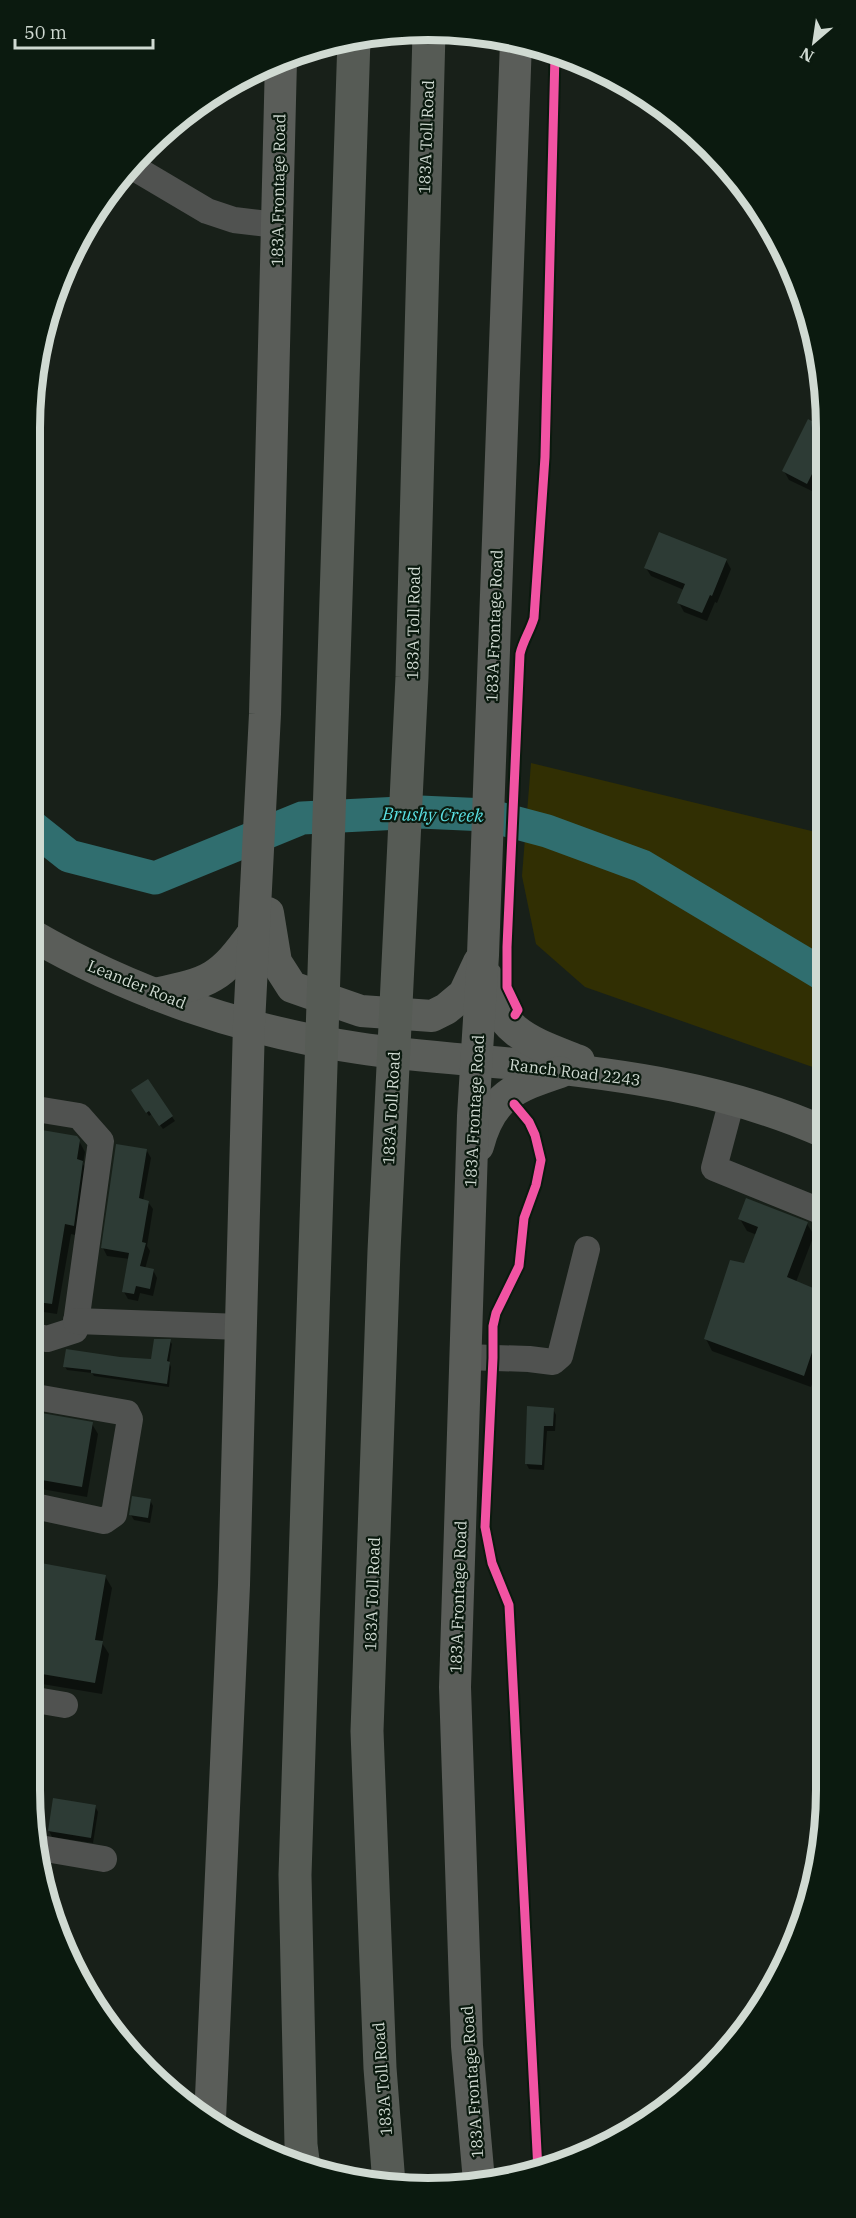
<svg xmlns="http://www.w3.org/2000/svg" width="856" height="2218" font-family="'IBM Plex Serif',serif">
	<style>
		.green { fill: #312f03 }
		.shadow { fill: #0007 }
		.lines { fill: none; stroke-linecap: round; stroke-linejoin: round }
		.river { stroke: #306e6f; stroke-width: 33 }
		.building { fill: #2d3b35 }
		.minor { stroke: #505250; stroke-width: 26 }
		.major { stroke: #5a5d59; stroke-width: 32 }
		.highway { stroke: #565b55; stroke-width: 33 }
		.cycleway-casing { stroke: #0b1a0f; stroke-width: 13 }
		.cycleway { stroke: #f153a3; stroke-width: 9 }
		.labels { text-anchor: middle; stroke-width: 4.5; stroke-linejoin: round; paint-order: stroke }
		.street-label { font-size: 16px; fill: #d0dad2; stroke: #0b1a0f }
		.water-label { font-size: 18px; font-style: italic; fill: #5adfe2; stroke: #0b1a0f }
		.rim { fill: none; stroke: #d0dad2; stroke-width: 8 }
	</style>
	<rect width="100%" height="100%" fill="#182019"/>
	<!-- green -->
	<polygon class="green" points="531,763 824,834 824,1071 585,987 536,944 522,876"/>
	<!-- shadow -->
	<g class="shadow">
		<polygon points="823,428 823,470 812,491 789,480 784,471"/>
		<polygon points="726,560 731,569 717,603 715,602 707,621 684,612 679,603 684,590 651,576 646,568"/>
		<polygon points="147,1081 175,1121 163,1129 152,1114 149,1116 133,1091"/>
		<polygon points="30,1129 79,1141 85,1152 83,1164 89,1173 80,1236 71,1234 57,1314 30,1310"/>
		<polygon points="147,1151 151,1158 143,1201 148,1202 153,1209 147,1246 150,1251 145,1269 153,1270 157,1278 153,1296 140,1293 138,1301 128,1299 124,1292 130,1259 107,1256 103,1248"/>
		<polygon points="747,1200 807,1224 814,1235 796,1282 825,1294 825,1344 811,1387 712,1351 706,1339 745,1265 757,1235 747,1231 740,1219"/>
		<polygon points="170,1341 172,1344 169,1362 171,1367 169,1387 94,1376 92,1373 67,1370 65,1367 152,1361"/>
		<polygon points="529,1408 553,1409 556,1415 555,1431 547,1431 544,1470 529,1469 526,1463"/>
		<polygon points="30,1413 92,1424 98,1434 87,1497 30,1487"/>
		<polygon points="150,1500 153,1506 150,1523 134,1520 131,1515"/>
		<polygon points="30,1563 105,1576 112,1588 102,1643 109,1654 102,1694 30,1682"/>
		<polygon points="95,1806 98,1812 93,1843 52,1837 49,1831"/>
	</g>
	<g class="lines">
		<!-- river -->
		<polyline class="river" points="30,825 69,856 155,878 302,818 420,812 487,815 547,831 642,866 824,975"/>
	</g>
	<!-- building -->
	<g class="building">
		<polygon points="808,419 823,427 823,452 807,484 782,471"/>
		<polygon points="659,532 727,559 712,596 710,595 702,613 677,603 685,584 644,568"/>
		<polygon points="148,1079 173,1116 159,1126 149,1111 146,1113 131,1090"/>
		<polygon points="30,1128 77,1136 80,1140 77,1159 83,1161 74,1226 65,1224 52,1304 30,1301"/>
		<polygon points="116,1144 147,1149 139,1198 149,1201 142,1242 146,1243 140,1266 154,1269 150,1289 136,1286 134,1294 122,1292 129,1253 101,1248"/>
		<polygon points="746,1198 808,1222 787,1277 825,1293 825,1314 804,1376 704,1339 730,1260 744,1263 758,1227 738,1219"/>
		<polygon points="154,1339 171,1339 167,1361 170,1362 167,1384 91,1373 91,1370 63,1367 66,1349 120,1357 151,1359"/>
		<polygon points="527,1406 554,1408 553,1426 544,1426 542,1465 525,1464"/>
		<polygon points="30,1411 93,1422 82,1487 30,1478"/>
		<polygon points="132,1496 151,1499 148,1518 129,1515"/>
		<polygon points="30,1561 106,1575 95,1640 103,1641 95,1683 30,1672"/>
		<polygon points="53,1798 96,1805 91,1838 48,1831"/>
	</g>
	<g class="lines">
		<!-- minor -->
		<g class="minor">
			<polyline points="131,166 207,211 234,220 277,225"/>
			<polyline points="732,1100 714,1168 825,1213"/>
			<polyline points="30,1108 79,1116 101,1141 75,1330 47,1339 30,1335"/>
			<polyline points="76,1321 241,1327"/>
			<polyline points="465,1357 529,1359 553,1362 560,1356 587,1249"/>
			<polyline points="30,1396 127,1413 130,1419 114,1514 104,1521 30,1505"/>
			<polyline points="30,1699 65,1705"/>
			<polyline points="40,1848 104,1859"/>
		</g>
		<!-- major -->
		<g class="major">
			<polyline points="268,913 276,962 292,987 361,1011 432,1016 446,1009 464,994 479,962"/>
			<path d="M30 934C130 992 243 1031 358 1048 410 1056 463 1059 516 1064 620 1074 728 1089 824 1132"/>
			<path d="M487 977C497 1033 531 1042 579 1061"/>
			<path d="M155 994C211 982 220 979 254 932"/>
			<path d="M478 1146C491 1096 515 1087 560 1072"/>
			<polyline points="210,2119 234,1585 249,1024 265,714 281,60"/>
			<polyline points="479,2181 467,2046 455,1687 473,1116 483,955 516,41"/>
		</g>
		<!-- highway -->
		<g class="highway">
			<polyline points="304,2168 301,2145 295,1875 354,38"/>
			<polyline points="389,2184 380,2068 367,1731 384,1251 412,677 429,32"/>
		</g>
		<defs>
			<g id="cycleway">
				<path d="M515 1015 518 1010 507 987V947L520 654C523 641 530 631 534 618L545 457 555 54"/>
				<polyline points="514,1104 529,1122 535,1135 541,1160 536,1185 524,1218 519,1266 496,1313 493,1326 493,1358 485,1527 492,1563 509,1605 538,2171"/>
			</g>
		</defs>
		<!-- cycleway casing -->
		<use href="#cycleway" class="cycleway-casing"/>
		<!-- cycleway -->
		<use href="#cycleway" class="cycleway"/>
	</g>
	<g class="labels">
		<!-- street labels -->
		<g class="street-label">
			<text transform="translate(426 137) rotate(-88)" y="6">183A Toll Road</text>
			<text transform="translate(278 190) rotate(-89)" y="6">183A Frontage Road</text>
			<text transform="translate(413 623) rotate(-89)" y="6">183A Toll Road</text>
			<text transform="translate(494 626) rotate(-88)" y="6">183A Frontage Road</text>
			<text transform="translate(137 984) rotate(22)" y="6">Leander Road</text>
			<text transform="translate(575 1072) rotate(7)" y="6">Ranch Road 2243</text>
			<text transform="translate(391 1108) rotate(-87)" y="6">183A Toll Road</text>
			<text transform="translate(474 1111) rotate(-87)" y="6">183A Frontage Road</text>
			<text transform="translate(372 1594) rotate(-88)" y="6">183A Toll Road</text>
			<text transform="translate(458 1597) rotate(-88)" y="6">183A Frontage Road</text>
			<text transform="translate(382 2079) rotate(-94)" y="6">183A Toll Road</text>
			<text transform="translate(472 2082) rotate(-94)" y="6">183A Frontage Road</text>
		</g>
		<!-- water labels -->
		<g class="water-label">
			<text transform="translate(433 815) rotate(1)" y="6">Brushy Creek</text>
		</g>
	</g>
	<!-- crop -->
	<path d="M0 0H856V2218H0ZM428 40H428A388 388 0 0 1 816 428V1790A388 388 0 0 1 428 2178H428A388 388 0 0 1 40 1790V428A388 388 0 0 1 428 40Z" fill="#0b1a0f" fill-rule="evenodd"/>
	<path class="rim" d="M428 40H428A388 388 0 0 1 816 428V1790A388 388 0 0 1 428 2178H428A388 388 0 0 1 40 1790V428A388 388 0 0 1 428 40Z"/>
	<!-- north arrow -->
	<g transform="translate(814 42) rotate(209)" stroke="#0b1a0f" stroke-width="4.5" paint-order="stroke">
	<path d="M0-4.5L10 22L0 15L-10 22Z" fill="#d0dad2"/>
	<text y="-9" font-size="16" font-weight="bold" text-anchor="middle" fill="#d0dad2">N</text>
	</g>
	<!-- scale -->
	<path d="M15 39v9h138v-9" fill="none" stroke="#d0dad2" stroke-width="3"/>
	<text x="24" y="39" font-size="18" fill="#d0dad2" stroke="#0b1a0f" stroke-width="4.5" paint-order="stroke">50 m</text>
</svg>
